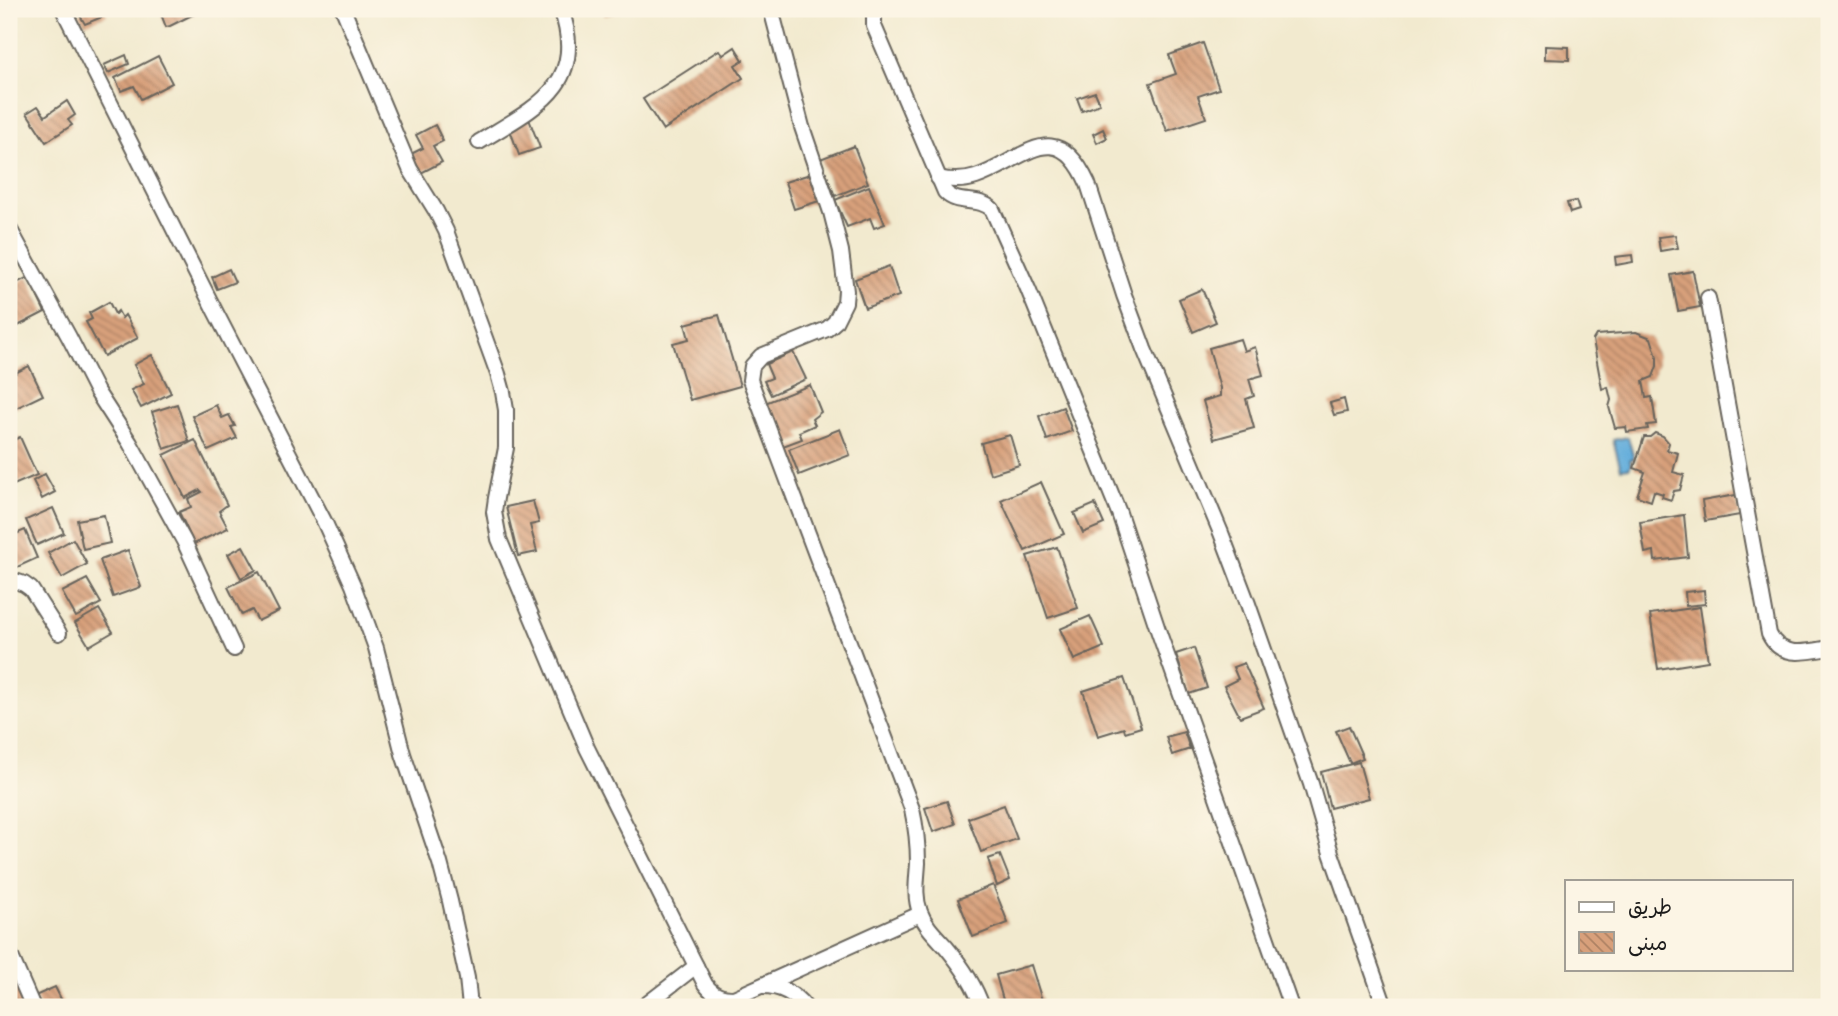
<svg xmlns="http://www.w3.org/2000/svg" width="1838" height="1016" font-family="'Playpen Sans','Playpen Sans Arabic',sans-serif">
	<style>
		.water { fill: #64addb; stroke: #40647c; stroke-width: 2 }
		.building { fill: url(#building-back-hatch) }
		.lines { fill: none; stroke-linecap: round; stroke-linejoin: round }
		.street-casing { stroke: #67645b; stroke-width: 18 }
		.street { stroke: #fff; stroke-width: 14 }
	</style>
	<defs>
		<pattern id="building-back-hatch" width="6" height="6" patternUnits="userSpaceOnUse" patternTransform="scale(1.75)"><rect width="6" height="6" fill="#d8a07b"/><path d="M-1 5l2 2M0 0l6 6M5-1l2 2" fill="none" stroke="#ae8264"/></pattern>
	</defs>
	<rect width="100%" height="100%" fill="#fcf5e5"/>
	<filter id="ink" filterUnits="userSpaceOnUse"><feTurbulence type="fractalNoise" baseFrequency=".0143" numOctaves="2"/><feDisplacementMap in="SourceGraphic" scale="14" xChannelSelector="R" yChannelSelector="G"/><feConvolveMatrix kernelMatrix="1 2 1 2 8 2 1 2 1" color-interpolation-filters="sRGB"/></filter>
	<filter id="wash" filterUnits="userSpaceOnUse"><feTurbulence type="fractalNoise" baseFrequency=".00686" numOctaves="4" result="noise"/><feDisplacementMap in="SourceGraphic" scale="28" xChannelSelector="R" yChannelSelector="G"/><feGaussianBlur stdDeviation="1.57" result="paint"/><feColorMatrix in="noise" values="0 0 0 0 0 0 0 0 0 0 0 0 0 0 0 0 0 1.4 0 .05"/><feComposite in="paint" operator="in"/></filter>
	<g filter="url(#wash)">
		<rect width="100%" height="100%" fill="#f2eacf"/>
		<!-- water -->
		<polygon class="water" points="1628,437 1634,459 1630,459 1631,465 1629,468 1621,469 1613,440"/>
		<g id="blocks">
			<!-- building -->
			<g class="building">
				<polygon points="90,9 104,9 107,15 85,24 79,14"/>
				<polygon points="159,9 204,9 170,26 166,27"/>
				<polygon points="603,9 622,9 622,11 605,16"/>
				<polygon points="1203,43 1219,89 1198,96 1206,118 1167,131 1150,83 1176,74 1169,55"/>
				<polygon points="1545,46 1569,47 1569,60 1545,59"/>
				<polygon points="735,47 743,60 735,65 743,78 663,130 643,99 719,50 723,55"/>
				<polygon points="126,55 129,64 108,73 104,65"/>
				<polygon points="158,56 172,83 141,99 134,86 121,91 115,78"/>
				<polygon points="1095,92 1100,104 1082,111 1077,98"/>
				<polygon points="67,101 75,115 68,120 72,125 46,142 27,113 38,106 45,116"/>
				<polygon points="529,119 540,148 519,155 509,127"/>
				<polygon points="435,125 443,141 433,146 442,162 421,173 411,154 423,148 416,135"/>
				<polygon points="1103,129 1107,138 1097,143 1093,134"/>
				<polygon points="854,146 868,183 835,196 820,159"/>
				<polygon points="810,174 819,201 794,209 785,182"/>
				<polygon points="869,186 885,224 874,228 870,218 847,227 835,200"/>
				<polygon points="1576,201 1579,210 1570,213 1567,203"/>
				<polygon points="1675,235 1678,248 1660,251 1658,237"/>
				<polygon points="1632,255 1633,262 1616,265 1615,257"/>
				<polygon points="889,266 899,296 865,308 855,279"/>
				<polygon points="229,269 235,282 217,289 212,277"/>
				<polygon points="1693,271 1700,307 1678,311 1671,275"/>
				<polygon points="28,277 45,312 14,328 9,316 9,287"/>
				<polygon points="1202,289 1216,322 1193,332 1179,299"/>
				<polygon points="109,302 115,314 118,311 122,318 125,315 138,338 104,356 86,322 92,319 89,313"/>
				<polygon points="719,315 740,386 690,400 673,343 689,339 685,324"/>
				<polygon points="1636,332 1651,338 1657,357 1657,366 1653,377 1643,381 1646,398 1652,397 1656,424 1647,425 1648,429 1627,432 1626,427 1615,428 1609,407 1611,400 1608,387 1602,389 1593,340 1596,335"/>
				<polygon points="1240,339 1244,351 1255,347 1263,375 1249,379 1254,396 1246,399 1254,428 1214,439 1203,401 1220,396 1220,388 1209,348"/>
				<polygon points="793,352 806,379 771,395 764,381 772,378 766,364"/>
				<polygon points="152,355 171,393 141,408 131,390 144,384 134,365"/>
				<polygon points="29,366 43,395 14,409 9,399 9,376"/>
				<polygon points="810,385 821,412 812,419 815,425 799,432 802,439 783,446 765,403"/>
				<polygon points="1344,399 1347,412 1334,415 1330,403"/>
				<polygon points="177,404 189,441 164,449 152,412"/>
				<polygon points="216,405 222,418 229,415 235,426 231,427 237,438 208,451 192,416"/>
				<polygon points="1063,407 1072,431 1047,440 1039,416"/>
				<polygon points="840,429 850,455 799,475 789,449"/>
				<polygon points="1655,433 1663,436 1669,443 1667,450 1678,453 1673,472 1684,475 1680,490 1674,491 1671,500 1662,497 1663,494 1654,491 1651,501 1637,496 1645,472 1634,468 1644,437 1650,437"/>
				<polygon points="1010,435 1019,465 990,474 981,443"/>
				<polygon points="20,437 37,475 9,487 9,442"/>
				<polygon points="195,440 227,505 219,511 228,528 194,544 179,512 191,507 188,499 202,492 200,490 185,498 164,455"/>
				<polygon points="45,474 55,492 42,499 33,481"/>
				<polygon points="1041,482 1064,534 1025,551 1001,500"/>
				<polygon points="1736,495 1740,515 1705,521 1702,501"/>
				<polygon points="533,501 539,523 530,525 537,552 518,556 506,507"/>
				<polygon points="1095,504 1104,524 1083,533 1074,513"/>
				<polygon points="53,508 64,533 37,545 26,520"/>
				<polygon points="104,515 110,543 83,549 77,520"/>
				<polygon points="1684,515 1688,557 1655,561 1654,551 1645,553 1640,522"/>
				<polygon points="25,530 37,558 13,569 9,559 9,537"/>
				<polygon points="73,539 87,564 62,578 48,553"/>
				<polygon points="243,546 256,570 241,578 228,554"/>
				<polygon points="1057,547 1078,608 1048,618 1027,556"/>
				<polygon points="128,550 141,587 113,597 100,560"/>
				<polygon points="259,572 279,611 258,621 252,610 242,615 228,587"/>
				<polygon points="87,579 101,603 76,617 62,592"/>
				<polygon points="1704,590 1705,604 1686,606 1685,592"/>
				<polygon points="1700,607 1708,661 1658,669 1650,614"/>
				<polygon points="99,609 113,632 89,646 75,623"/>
				<polygon points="1090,616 1104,647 1074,660 1060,629"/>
				<polygon points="1194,648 1207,688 1189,694 1176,654"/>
				<polygon points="1244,663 1264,708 1240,717 1224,686 1238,679 1233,667"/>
				<polygon points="1124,678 1141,727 1125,732 1124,728 1098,736 1083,691"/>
				<polygon points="1349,726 1363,758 1350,763 1336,731"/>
				<polygon points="1184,732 1190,749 1172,755 1166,737"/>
				<polygon points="1359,762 1369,798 1330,808 1321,772"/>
				<polygon points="947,801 955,824 933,832 925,808"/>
				<polygon points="1004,805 1017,839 981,852 968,818"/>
				<polygon points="1000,855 1010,880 997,886 988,859"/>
				<polygon points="993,885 1008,923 973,937 958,899"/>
				<polygon points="1031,965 1044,1007 1005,1007 996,975"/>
				<polygon points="12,973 27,1007 9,1007 9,975"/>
				<polygon points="55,987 65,1007 40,1007 35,996"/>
			</g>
		</g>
	</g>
	<g filter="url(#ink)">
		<use href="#blocks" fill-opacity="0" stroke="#67645b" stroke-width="2"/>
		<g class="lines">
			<defs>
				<g id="street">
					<polyline points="63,9 215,311 325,523 353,585 376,648 403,754 440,863 450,901 467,978 470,1007"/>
					<path d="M343 9 410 169 436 211 446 231 498 374 503 392 506 410V448L496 498 494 512 499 539 587 748 705 984C713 995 721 998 734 998L920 914"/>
					<path d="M771 9 802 127 831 212 841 251 846 291 845 302 835 322 827 329 761 356 752 366 750 380 912 809C916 827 918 845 918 863 917 880 914 896 920 912 925 926 936 936 946 947 961 965 975 985 982 1007"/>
					<path d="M877 9 874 14V26L945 192C958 206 977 196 992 209L1028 289 1119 513 1158 630 1291 1007"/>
					<path d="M479 142C534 108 588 86 561 9"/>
					<path d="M938 178C952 181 964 181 976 177 1023 161 1056 113 1088 184L1124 295 1144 349 1221 533 1248 604 1311 784 1331 853 1385 1007"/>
					<polyline points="9,228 69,337 97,392 130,443 184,541 234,649"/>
					<path d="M1708 298 1769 634C1781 659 1806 652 1829 648"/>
					<polyline points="9,579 24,584 31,589 59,633"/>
					<polyline points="9,952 33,1007"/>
					<path d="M763 986C780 986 794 993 805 1007"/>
					<polyline points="643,1007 696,966"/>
				</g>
			</defs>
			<!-- street casing -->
			<use href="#street" class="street-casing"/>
			<!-- street -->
			<use href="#street" class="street"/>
		</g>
	</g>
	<!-- margin -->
	<rect width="1838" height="1016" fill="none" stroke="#fcf5e5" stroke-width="35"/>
	<!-- legend -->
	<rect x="1565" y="880" width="228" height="91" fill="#fcf5e5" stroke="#a29e95" stroke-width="2"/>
	<rect x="1579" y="902" width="35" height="10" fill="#ffffff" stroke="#a29e95" stroke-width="2"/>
	<text x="1628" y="914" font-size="21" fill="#1c1c1c">طريق</text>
	<rect x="1579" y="932" width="35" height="21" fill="url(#building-back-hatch)" stroke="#a29e95" stroke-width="2"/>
	<text x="1628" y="950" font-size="21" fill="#1c1c1c">مبنى</text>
</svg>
